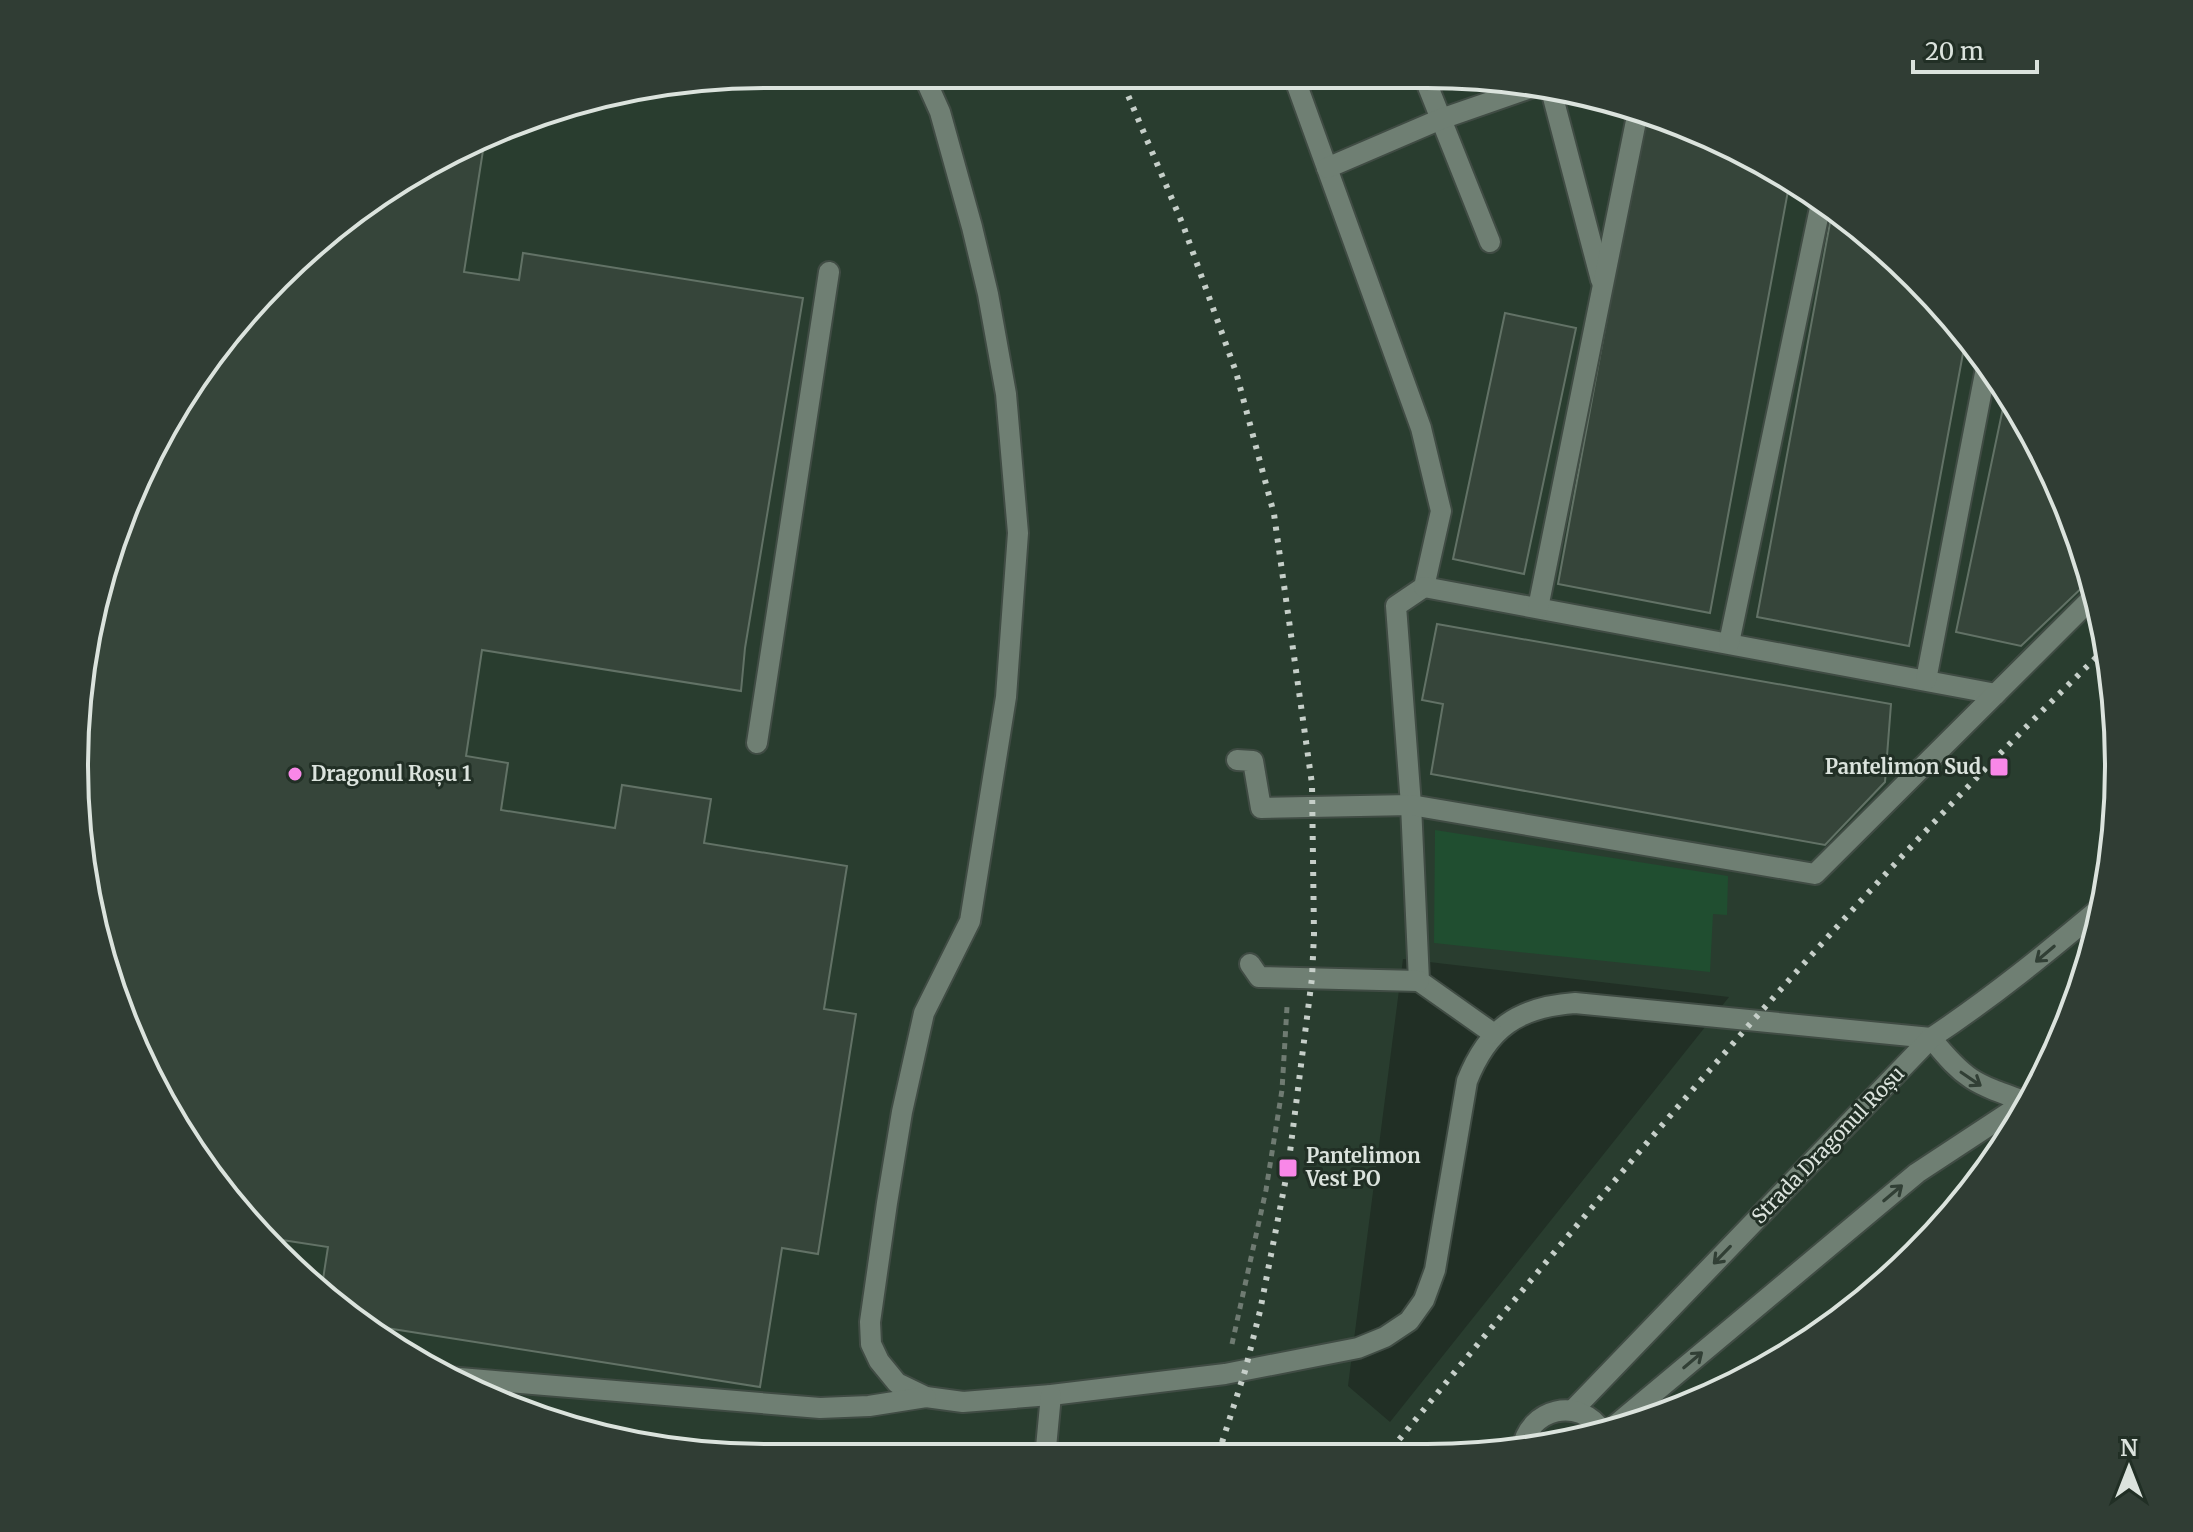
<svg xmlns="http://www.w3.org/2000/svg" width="2193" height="1532" font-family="Merriweather,serif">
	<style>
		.built { fill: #293d2f; fill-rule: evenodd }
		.green { fill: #204e30 }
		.building { fill: #36453a; stroke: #627266; stroke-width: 2 }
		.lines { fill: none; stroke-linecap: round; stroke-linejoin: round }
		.minor-casing { stroke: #404c44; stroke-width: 24 }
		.path { stroke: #6f7b72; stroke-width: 5; stroke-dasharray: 6 6; stroke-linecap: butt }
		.minor { stroke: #6f7f73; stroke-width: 20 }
		.rail { stroke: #c6cfc9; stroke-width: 6; stroke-dasharray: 4 8; stroke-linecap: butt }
		.oneway { stroke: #313f35 }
		.poi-dot { fill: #f987e8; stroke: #212f25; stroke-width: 3 }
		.labels { text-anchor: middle; stroke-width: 6; stroke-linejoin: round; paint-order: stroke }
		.poi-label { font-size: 20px; font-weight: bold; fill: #dbe3dd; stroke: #212f25; text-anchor: start }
		.street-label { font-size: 20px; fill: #dbe3dd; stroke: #212f25 }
		.rim { fill: none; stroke: #dbe3dd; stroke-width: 4 }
	</style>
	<rect width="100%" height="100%" fill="#212f25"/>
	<!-- built -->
	<path class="built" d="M766 74H1427L1562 87 1773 166 1917 277 2003 382 2066 502 2106 631 2119 766 2106 901 2066 1031 2002 1151 1916 1256 1733 1386 1562 1445 1427 1458H766L631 1445 501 1405 381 1341 276 1255 146 1072 87 901 80 676 127 501 245 310 382 190 586 98ZM1403 959 1729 997 1390 1422 1348 1386Z"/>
	<!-- green -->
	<polygon class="green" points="1435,830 1728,876 1727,915 1713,914 1710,972 1434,943"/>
	<!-- building -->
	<g class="building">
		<polygon points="1643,122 1666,126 1773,166 1790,180 1710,613 1558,584"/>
		<polygon points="484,144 464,272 519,280 523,253 803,298 745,648 741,691 482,650 466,756 508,763 501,810 615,828 622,785 711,799 704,843 847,866 824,1009 856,1014 818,1254 782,1248 760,1387 361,1324 321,1292 328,1247 263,1237 146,1072 87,901 80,676 127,501 245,310 382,190"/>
		<polygon points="1832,212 1917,277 1966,337 1909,646 1757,617"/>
		<polygon points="1505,313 1576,328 1524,574 1453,559"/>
		<polygon points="2007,389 2066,502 2090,580 2021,646 1956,632"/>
		<polygon points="1437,624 1891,704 1885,782 1825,845 1431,774 1443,704 1422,700"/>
	</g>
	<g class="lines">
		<defs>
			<g id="minor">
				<path d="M923 74 940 112 972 227 988 294 1006 394 1018 533 1006 697 970 921 924 1013 902 1112 887 1203 870 1322 871 1344 879 1361 897 1383 926 1397 963 1402 1051 1395 1225 1374 1358 1348 1385 1337 1409 1321 1424 1300 1435 1270 1467 1081C1488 1028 1518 1007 1575 1003L1931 1038C1965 1080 1973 1083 2024 1101"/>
				<polyline points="1293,74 1421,428 1441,511 1424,587 1396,606 1411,805 1419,981 1494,1034"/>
				<polyline points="1423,74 1490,242"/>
				<polyline points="1550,86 1601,280"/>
				<polyline points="1327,168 1441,119 1539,85"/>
				<polyline points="1424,587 1996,694"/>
				<polyline points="1538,608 1637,116"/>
				<polyline points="1729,643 1821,203"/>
				<polyline points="1926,680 1987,363"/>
				<polyline points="757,743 829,272"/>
				<polyline points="1237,760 1253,761 1261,808 1411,805 1815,874 2095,595"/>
				<polyline points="1250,964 1259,977 1419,981"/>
				<polyline points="448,1377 820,1408 869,1406 926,1397"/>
				<path d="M1573 1410 1931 1038C1993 997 2049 951 2105 904"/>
				<polyline points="1612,1428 1917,1173 2031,1098"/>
				<path d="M1522 1449C1529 1408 1579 1396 1602 1431"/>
				<polyline points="1045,1458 1051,1395"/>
			</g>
		</defs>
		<!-- minor casing -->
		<use href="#minor" class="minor-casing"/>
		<!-- path -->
		<polyline class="path" points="1232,1344 1266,1190 1282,1090 1287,1007"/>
		<!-- minor -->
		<use href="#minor" class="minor"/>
		<!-- rail -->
		<g class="rail">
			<polyline points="1119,74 1183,225 1236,372 1274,514 1312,784 1314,934 1312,978 1288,1168 1260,1311 1245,1371 1217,1458"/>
			<path d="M1384 1458C1614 1178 1847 899 2107 647"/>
		</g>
	</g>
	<!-- one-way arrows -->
	<defs><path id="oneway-shaft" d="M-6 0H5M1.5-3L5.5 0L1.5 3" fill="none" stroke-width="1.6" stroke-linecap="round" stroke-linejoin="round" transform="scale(2)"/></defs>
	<g class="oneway">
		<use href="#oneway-shaft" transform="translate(2045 954) rotate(140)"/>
		<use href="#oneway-shaft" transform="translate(1971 1079) rotate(34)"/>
		<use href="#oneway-shaft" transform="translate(1893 1193) rotate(-40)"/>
		<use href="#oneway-shaft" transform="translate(1722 1255) rotate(134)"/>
		<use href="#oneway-shaft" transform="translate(1693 1360) rotate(-40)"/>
	</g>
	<!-- markers -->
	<g class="poi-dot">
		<rect x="1989" y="757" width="20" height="20" rx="4"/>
		<circle cx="295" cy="774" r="8"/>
		<rect x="1278" y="1158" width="20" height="20" rx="4"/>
	</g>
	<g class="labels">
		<!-- poi labels -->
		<g class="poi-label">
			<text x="1981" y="774" text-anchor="end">Pantelimon Sud</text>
			<text x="311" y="781">Dragonul Roșu 1</text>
			<text x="1306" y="1163">Pantelimon<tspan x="1306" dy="23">Vest PO</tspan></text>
		</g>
		<!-- street labels -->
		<g class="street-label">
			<text transform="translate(1828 1145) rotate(-46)" y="7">Strada Dragonul Roșu</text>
		</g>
	</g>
	<!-- crop -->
	<path d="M0 0H2193V1532H0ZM766 88H1427A678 678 0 0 1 2105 766V766A678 678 0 0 1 1427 1444H766A678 678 0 0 1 88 766V766A678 678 0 0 1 766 88Z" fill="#303d34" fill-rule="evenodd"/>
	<path class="rim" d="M766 88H1427A678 678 0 0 1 2105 766V766A678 678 0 0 1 1427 1444H766A678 678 0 0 1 88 766V766A678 678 0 0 1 766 88Z"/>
	<!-- north arrow -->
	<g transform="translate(2129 1468)" stroke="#212f25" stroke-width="6" paint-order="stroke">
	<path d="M0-6L14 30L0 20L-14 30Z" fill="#dbe3dd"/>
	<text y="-12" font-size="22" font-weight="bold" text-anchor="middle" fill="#dbe3dd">N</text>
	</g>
	<!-- scale -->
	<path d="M1913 60v12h124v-12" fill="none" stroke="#dbe3dd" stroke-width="4"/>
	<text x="1925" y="60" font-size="24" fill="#dbe3dd" stroke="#212f25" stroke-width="6" paint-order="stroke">20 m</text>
</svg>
